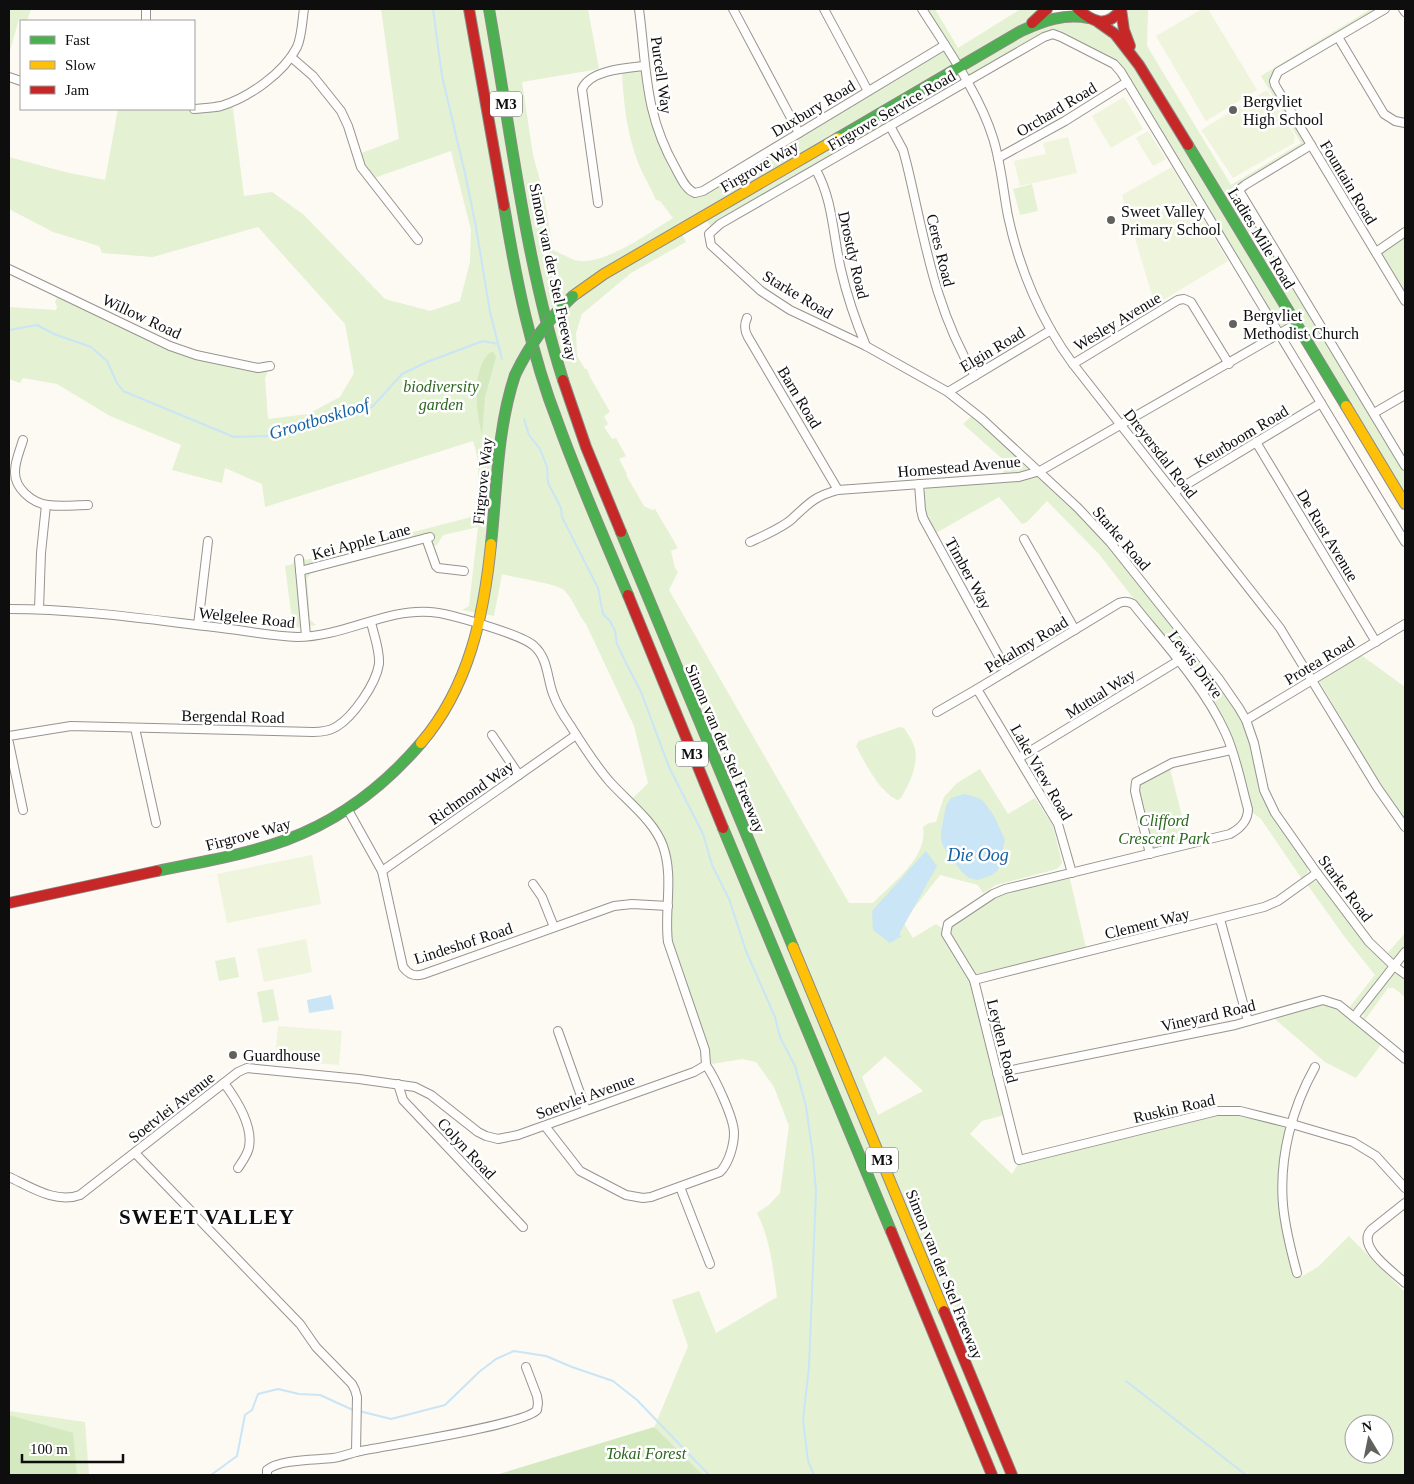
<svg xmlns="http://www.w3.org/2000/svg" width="1414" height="1484" font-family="Georgia,serif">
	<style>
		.green { fill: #e4f1d3; fill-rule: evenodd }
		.forest { fill: #d5e9c0 }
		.pitch { fill: #eef5dc }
		.water { fill: #cae5f6 }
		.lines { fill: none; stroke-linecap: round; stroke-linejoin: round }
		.stream { stroke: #cae5f6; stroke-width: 2 }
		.street-casing { stroke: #959491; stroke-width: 10 }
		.fast-casing { stroke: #8c8b87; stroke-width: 12 }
		.slow-casing { stroke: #8c8b87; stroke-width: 12 }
		.jam-casing { stroke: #8c8b87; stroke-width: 12 }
		.street { stroke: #fffefd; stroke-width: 8 }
		.fast { stroke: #4caf50; stroke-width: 10 }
		.slow { stroke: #ffc107; stroke-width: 10 }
		.jam { stroke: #c62828; stroke-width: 10 }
		.fast-bridge-casing { stroke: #8c8b87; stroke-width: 12; stroke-linecap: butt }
		.fast-bridge { stroke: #4caf50; stroke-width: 10 }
		.poi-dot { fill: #61615e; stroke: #fff; stroke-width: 2 }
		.labels { text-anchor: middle; stroke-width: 5; stroke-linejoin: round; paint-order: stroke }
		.shield { fill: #fff; stroke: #565656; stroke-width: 1 }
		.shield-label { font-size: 15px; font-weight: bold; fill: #0e0e0e }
		.street-label { font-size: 16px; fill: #0e0e0e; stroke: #fff }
		.poi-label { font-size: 16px; fill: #0e0e0e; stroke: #fff; text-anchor: start }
		.park-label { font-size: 16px; font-style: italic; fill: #2b671e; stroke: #fff }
		.water-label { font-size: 18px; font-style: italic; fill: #1662a2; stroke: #fff }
		.district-label { font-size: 21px; font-weight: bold; letter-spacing: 1px; fill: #0e0e0e; stroke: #fff }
	</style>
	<rect width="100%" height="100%" fill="#fcfaf2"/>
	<!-- green -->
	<g class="green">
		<polygon points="9,9 31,9 27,21 19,19 9,54"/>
		<path d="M381 9H588L599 69 522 82 533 155 544 195 553 250C560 253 567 257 574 260 602 268 650 232 673 218L660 201 656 200C651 188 644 177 639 165 627 135 623 101 622 69L644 66 648 96 670 158 695 193 944 46 922 9H935L958 48 1021 9H1047L1040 17 1076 16 1126 36 1121 9H1148L1147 46 1231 185 1301 143 1261 76 1371 9H1385L1278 73 1274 80 1311 145 1240 189 1405 466V504L1296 324 1279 334 1121 72 1053 34 966 82 958 68 680 230 686 242 631 273 582 314 576 333 577 356 585 369H587L590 377 610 412 604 416 608 424 604 427 612 439 616 438 626 456 619 459 627 474 626 475 644 506 652 510 655 509 678 548 671 551 675 568 678 572 669 590 849 903H873C893 882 928 858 923 827L929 823 936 822 944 797 957 783 980 769 1008 814 1035 798 1053 826 1062 863 1057 869 996 885 983 893 978 885 940 875 903 922 913 938 936 924 946 931 947 927 998 894 1069 875 1087 952 974 981 1008 1114 982 1121 970 1134 1012 1174 1020 1161 1220 1112H1240L1291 1125 1283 1182 1297 1273 1301 1277 1318 1267 1349 1236 1405 1292V1475H501L654 1428 688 1346 672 1300 699 1291 716 1333 777 1297C773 1268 770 1238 757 1213L769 1205 780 1193 789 1126 774 1087 756 1062 742 1059 706 1065 670 951 662 845 629 802 648 783 634 726 586 624C577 613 574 600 564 590 558 584 513 577 502 574L494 616 462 610 469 606 478 527 443 535 437 545 427 547 422 544 311 573 307 579 310 620 316 625 293 628 285 566 293 564 294 560 303 558 306 560 475 516C477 490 482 466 473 441L265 507 262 484 225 468 222 483 172 470 181 445 110 416 57 384 23 378 20 383 9 379V307L56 310 57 307 55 302 59 293 196 355 270 366 265 378 268 419 308 414 340 397 354 373 345 324 258 227 153 257 102 253 99 246 53 232 9 209V157L65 172 105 180 118 109H194L232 102 244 196 272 192 304 215 385 299 430 311 460 301 470 262 471 230 451 151 371 179 356 155 399 139ZM885 1056 923 1091 878 1115 862 1077ZM1354 1424H1384V1454H1354Z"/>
		<polygon points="952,79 957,80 955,85 711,227 707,221"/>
		<polygon points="1032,184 1038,211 1020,215 1013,189"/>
		<polygon points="1405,232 1405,301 1376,252"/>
		<polygon points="973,415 1027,465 1028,468 1026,473 1002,475 1007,463 963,424"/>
		<path d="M1034 477H1039L1078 512 1105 542 1186 643 1187 649 1184 653 1175 652 1099 554 1047 501 1027 522 1022 524 999 497 936 533C929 521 914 498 929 486L1026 479Z"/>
		<polygon points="1361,655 1405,687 1405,821 1376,777 1319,681"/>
		<path d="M1193 657 1198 659C1218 684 1239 709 1249 740 1255 760 1255 782 1265 800 1277 822 1293 843 1307 864L1308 872 1302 879 1261 819 1252 812 1229 730 1203 688 1186 664 1187 660Z"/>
		<path d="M900 727 904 728C908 734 912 740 914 746 920 763 909 784 901 798L897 800C878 790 866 764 856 746L859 741Z"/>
		<polygon points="1169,765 1189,844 1150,854 1137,783"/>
		<polygon points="1311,881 1319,882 1367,945 1387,966 1386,971 1353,1010 1348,1009 1375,975 1344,936 1307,884"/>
		<polygon points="1405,933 1405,948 1395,959 1390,959 1386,955"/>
		<polygon points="235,957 239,977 219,981 215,961"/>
		<polygon points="1393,974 1398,974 1405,979 1405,997 1394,988 1388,988 1364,1021 1363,1018 1364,1012"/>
		<polygon points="273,989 279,1020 263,1023 257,992"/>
		<polygon points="1328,1001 1383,1042 1356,1078 1325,1062 1276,1020 1274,1014"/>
		<polygon points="9,1411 85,1422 89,1475 9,1475"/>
	</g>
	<!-- forest -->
	<g class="forest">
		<path d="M491 352H493L496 357 485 397 482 434C476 414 471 366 491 352Z"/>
		<polygon points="9,1415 73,1433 77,1475 9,1475"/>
		<polygon points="654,1427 703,1475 496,1475"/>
	</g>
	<!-- pitch -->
	<g class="pitch">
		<polygon points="1202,9 1208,9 1257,90 1206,121 1156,36"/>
		<polygon points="1267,90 1295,136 1294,143 1233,178 1201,130"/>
		<polygon points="1124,97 1143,129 1111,148 1092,116"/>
		<polygon points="1148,131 1166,159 1153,166 1136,138"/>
		<polygon points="1068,137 1077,173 1020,186 1014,161 1046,154 1043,143"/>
		<polygon points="1172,167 1228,261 1155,305 1122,195"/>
		<polygon points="312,855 321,904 227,923 217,874"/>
		<polygon points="306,939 312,972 264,982 257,949"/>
		<polygon points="278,1026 342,1031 339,1065 275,1060"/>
	</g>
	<!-- water -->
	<g class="water">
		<polygon points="965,794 981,799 987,806 994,816 1005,840 998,870 992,875 978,880 969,878 962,872 944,848 941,840 941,831 946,806 951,798"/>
		<polygon points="926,851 937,866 903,927 899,935 902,936 890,943 873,930 872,911"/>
		<polygon points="331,995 334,1009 309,1013 307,1000"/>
	</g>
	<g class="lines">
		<!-- stream -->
		<g class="stream">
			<polyline points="433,9 442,76 466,178 476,227 490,312 502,359"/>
			<polyline points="9,330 37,325 54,334 91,347 107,361 117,383 123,391 234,437 267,436 340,417 372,407 402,374 427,362 483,341 498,344"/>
			<polyline points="524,419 529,435 540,449 547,467 548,483 561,508 562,517 598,588 603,614 610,621 615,631 617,644 627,665 641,692 669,767 703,834 712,865 729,899 746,951 775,1017 780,1037 795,1066 806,1106 813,1156 816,1191 809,1367 803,1420 808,1461 814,1475"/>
			<polyline points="1126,1381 1246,1475"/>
			<polyline points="359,1411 391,1419 445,1405 479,1372 496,1359 514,1351 546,1356 572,1367 613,1381 637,1400 709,1475"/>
			<polyline points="211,1475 237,1456 245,1415 252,1410 258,1394 278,1389 299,1394 320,1395 353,1410"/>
		</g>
		<defs>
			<g id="street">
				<polyline points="146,9 146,21"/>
				<path d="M639 9C647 70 644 113 676 169 681 178 686 190 695 193L703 191 945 45"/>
				<polyline points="733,9 799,133"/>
				<polyline points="824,9 868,91"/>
				<path d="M922 9C946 47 980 95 993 138 1001 163 1003 190 1008 216 1019 268 1041 321 1073 364L1280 628 1377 787 1405 827"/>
				<polyline points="1385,9 1278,72 1274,81 1275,85 1405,301"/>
				<polyline points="1403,9 1405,12"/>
				<polyline points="1338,37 1384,114 1395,121 1405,123"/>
				<polyline points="291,57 313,76 341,111 348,126 361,167 418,240"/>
				<polyline points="9,77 21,81"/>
				<path d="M194 109C203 108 212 108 221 106 248 98 284 73 297 47 302 36 302 21 304 9"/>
				<path d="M890 126 903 150 907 165C925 240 934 308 975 376"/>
				<polyline points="1311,145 1245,185 1240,189 1240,192 1405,466"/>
				<polyline points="998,158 1065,121 1127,82"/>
				<path d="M816 170C833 200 833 236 841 270 847 296 856 322 866 346"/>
				<path d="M598 203 582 89C590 70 626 68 644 66"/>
				<polyline points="1376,252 1405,232"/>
				<polyline points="9,269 170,346 196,355 258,368 270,366"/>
				<path d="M747 318C744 325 744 330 748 337L838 490"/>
				<polyline points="1073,364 1178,300 1184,299 1191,302 1229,364"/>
				<polyline points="948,392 1051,330"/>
				<polyline points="1374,413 1405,395"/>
				<path d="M23 440C20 450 15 461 15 471 14 488 32 503 48 505 61 507 75 505 88 505"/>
				<polyline points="1256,442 1376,642"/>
				<polyline points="919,484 921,510 923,518 1007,671"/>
				<polyline points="1174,492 1321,403"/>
				<polyline points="426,538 436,566 438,568 464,571"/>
				<polyline points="1024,539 1075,630"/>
				<path d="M750 542C763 536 782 528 792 519 809 503 815 496 838 490L1019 477 1040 471 1296 324"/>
				<polyline points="1405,542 1121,72 1114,64 1061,37 1053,34 1044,37 720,224 709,234 711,245 761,291 790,310 866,346 948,392 982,419 1078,508 1110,542 1219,679 1239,708 1246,720 1254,743 1264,790 1275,813 1317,873 1369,942 1394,966 1405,974"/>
				<polyline points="299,559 306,636"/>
				<polyline points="300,571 430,537"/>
				<path d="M9 609C78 609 146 619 214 627 242 630 270 636 297 637 344 637 386 608 431 612 448 613 523 635 534 646 548 658 547 678 553 694 557 705 563 715 570 725 582 744 595 765 610 782 628 802 654 821 663 846 674 877 664 911 668 942L705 1050 706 1065"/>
				<polyline points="39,609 41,553 46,505"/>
				<polyline points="198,625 208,541"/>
				<polyline points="977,689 1058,824 1072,873"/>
				<path d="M937 712 977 689 1119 603C1124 601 1128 601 1133 604 1164 643 1204 686 1225 732 1236 755 1241 784 1248 809 1248 821 1241 828 1230 834L1005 889 993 894 948 924 946 934 974 980 1019 1160 1217 1111H1240L1292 1124 1353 1142 1376 1156 1405 1188"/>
				<polyline points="1246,720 1405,624"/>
				<polyline points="135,728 156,823"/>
				<polyline points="492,735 519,775"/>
				<path d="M9 736 71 726 313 732C321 732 329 731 336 727 353 717 376 684 379 664 380 650 374 636 371 622"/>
				<polyline points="9,743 23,810"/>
				<polyline points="1019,758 1178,661 1194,649"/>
				<path d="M348 810 382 871 403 967C409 975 415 977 424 974L614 906 632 904 668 906"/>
				<polyline points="1150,854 1135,791 1136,782 1172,763 1231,750"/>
				<polyline points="382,871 576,735"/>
				<polyline points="533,884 542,897 554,927"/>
				<polyline points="1220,919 1248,1021"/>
				<polyline points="974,980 1264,907 1278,901 1317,873"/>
				<polyline points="1354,1017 1405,952"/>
				<polyline points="558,1031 586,1110"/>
				<polyline points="997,1073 1235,1025 1323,1000 1339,1005 1405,1059"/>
				<path d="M224 1083C236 1099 253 1126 249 1147 248 1154 242 1162 238 1168"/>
				<polyline points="398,1084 403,1100 523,1227"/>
				<path d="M545 1126 580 1171 626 1195 643 1198 651 1197 720 1172C729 1163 734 1145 734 1133 734 1118 715 1078 706 1065"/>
				<polyline points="135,1153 300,1324 316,1347 352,1384 355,1390 357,1397 356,1452"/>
				<path d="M9 1177C31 1187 56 1204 80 1195L238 1072 247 1068 359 1079 415 1087 431 1095 478 1132 486 1136 498 1139 518 1135 694 1072 706 1065"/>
				<polyline points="680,1187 710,1264"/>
				<path d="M1405 1203 1371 1230C1356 1247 1394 1272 1405 1283"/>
				<path d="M1297 1273C1291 1251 1285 1227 1283 1205 1279 1157 1292 1108 1315 1067"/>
				<path d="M267 1475V1470C279 1459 317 1460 333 1458 341 1457 348 1454 356 1452 384 1446 524 1425 537 1410L538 1403 537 1396 526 1367"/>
			</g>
			<g id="fast">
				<path d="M489 9C511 133 525 260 563 380"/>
				<path d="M838 138 1021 31C1043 21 1064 13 1089 18"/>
				<polyline points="1188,145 1346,406"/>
				<path d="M504 206C516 279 531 354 558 423 579 481 604 538 628 595"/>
				<polyline points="621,532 793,947"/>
				<path d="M491 544C497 488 497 429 515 375"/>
				<polyline points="723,828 891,1231"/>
				<path d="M157 871C200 862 245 855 286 840 340 820 385 785 421 743"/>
			</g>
			<g id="slow">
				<polyline points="573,296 604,274 838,138"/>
				<polyline points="1346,406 1405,504"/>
				<path d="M421 743C469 687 484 615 491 544"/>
				<polyline points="793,947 944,1311"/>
			</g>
			<g id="jam">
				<polyline points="469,9 504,206"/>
				<path d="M1078 9C1093 23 1108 28 1121 9"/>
				<polyline points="1121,9 1124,30 1130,46"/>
				<polyline points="1098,22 1115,34 1139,65 1188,145"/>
				<polyline points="1032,23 1047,9"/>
				<polyline points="563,380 586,447 621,532"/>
				<polyline points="628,595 723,828"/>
				<polyline points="9,903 157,871"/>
				<polyline points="891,1231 992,1475"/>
				<polyline points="944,1311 1012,1475"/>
			</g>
		</defs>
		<!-- street casing -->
		<use href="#street" class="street-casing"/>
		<!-- fast casing -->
		<use href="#fast" class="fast-casing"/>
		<!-- slow casing -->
		<use href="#slow" class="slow-casing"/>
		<!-- jam casing -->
		<use href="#jam" class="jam-casing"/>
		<!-- street -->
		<use href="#street" class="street"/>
		<!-- fast -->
		<use href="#fast" class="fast"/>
		<!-- slow -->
		<use href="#slow" class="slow"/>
		<!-- jam -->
		<use href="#jam" class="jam"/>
		<defs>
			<path id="fast-bridge" d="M515 375C530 344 548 319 573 296"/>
		</defs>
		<!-- fast-bridge casing -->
		<use href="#fast-bridge" class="fast-bridge-casing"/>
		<!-- fast-bridge -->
		<use href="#fast-bridge" class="fast-bridge"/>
	</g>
	<!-- markers -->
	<g class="poi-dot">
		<circle cx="1233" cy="110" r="5"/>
		<circle cx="1111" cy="220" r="5"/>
		<circle cx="1233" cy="324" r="5"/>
		<circle cx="233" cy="1055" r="5"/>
	</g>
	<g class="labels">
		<!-- shield labels -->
		<g class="shield">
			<rect x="490" y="91.5" width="32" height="25" rx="4"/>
			<rect x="676" y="741.5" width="32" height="25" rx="4"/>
			<rect x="866" y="1147.5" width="32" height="25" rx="4"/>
		</g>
		<g class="shield-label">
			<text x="506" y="109">M3</text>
			<text x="692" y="759">M3</text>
			<text x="882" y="1165">M3</text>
		</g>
		<!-- street labels -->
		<g class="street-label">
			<text transform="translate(662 75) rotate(82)" y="6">Purcell Way</text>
			<text transform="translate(813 108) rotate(-31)" y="6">Duxbury Road</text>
			<text transform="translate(1056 109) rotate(-31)" y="6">Orchard Road</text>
			<text transform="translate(891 110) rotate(-30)" y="6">Firgrove Service Road</text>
			<text transform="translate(759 166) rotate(-30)" y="6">Firgrove Way</text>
			<text transform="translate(1349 182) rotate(59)" y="6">Fountain Road</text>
			<text transform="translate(1262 238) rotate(59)" y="6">Ladies Mile Road</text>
			<text transform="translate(941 250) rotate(76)" y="6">Ceres Road</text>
			<text transform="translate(854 255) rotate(77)" y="6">Drostdy Road</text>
			<text transform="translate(554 272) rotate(78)" y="6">Simon van der Stel Freeway</text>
			<text transform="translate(798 294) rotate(31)" y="6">Starke Road</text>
			<text transform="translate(142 316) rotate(25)" y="6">Willow Road</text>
			<text transform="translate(1117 321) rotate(-31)" y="6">Wesley Avenue</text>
			<text transform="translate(992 349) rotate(-31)" y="6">Elgin Road</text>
			<text transform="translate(800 397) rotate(59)" y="6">Barn Road</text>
			<text transform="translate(1241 436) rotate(-31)" y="6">Keurboom Road</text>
			<text transform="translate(1161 453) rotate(52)" y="6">Dreyersdal Road</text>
			<text transform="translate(959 466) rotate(-5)" y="6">Homestead Avenue</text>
			<text transform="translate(482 481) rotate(-84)" y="6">Firgrove Way</text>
			<text transform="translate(1328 535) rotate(59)" y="6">De Rust Avenue</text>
			<text transform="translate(1122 538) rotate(49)" y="6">Starke Road</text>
			<text transform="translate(361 541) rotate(-15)" y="6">Kei Apple Lane</text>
			<text transform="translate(969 573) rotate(61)" y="6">Timber Way</text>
			<text transform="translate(247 617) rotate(6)" y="6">Welgelee Road</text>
			<text transform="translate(1026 644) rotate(-31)" y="6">Pekalmy Road</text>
			<text transform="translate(1319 660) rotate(-31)" y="6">Protea Road</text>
			<text transform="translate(1196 664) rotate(53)" y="6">Lewis Drive</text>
			<text transform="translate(1100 693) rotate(-32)" y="6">Mutual Way</text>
			<text transform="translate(233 716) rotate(1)" y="6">Bergendal Road</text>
			<text transform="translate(726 748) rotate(67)" y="6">Simon van der Stel Freeway</text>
			<text transform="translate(1042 772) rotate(60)" y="6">Lake View Road</text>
			<text transform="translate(471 792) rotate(-35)" y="6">Richmond Way</text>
			<text transform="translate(248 834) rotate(-15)" y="6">Firgrove Way</text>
			<text transform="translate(1346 888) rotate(53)" y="6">Starke Road</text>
			<text transform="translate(1147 923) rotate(-14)" y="6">Clement Way</text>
			<text transform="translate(463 943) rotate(-18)" y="6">Lindeshof Road</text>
			<text transform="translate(1208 1015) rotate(-13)" y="6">Vineyard Road</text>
			<text transform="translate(1003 1041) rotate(76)" y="6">Leyden Road</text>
			<text transform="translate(585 1096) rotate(-20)" y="6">Soetvlei Avenue</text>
			<text transform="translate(171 1107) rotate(-38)" y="6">Soetvlei Avenue</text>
			<text transform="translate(1174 1108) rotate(-13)" y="6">Ruskin Road</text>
			<text transform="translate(467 1148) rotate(47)" y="6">Colyn Road</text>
			<text transform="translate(945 1274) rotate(68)" y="6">Simon van der Stel Freeway</text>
		</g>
		<!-- poi labels -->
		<g class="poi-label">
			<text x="1243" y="107">Bergvliet<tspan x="1243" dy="18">High School</tspan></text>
			<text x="1121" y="217">Sweet Valley<tspan x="1121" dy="18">Primary School</tspan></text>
			<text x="1243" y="321">Bergvliet<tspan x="1243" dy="18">Methodist Church</tspan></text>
			<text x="243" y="1061">Guardhouse</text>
		</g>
		<!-- park labels -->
		<g class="park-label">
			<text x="441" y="392">biodiversity<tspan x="441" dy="18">garden</tspan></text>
			<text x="1164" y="826">Clifford<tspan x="1164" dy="18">Crescent Park</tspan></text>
			<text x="646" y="1459">Tokai Forest</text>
		</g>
		<!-- water labels -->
		<g class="water-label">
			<text transform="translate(319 419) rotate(-17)" y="6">Grootboskloof</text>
			<text x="978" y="861">Die Oog</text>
		</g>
		<!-- district labels -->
		<g class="district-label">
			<text x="207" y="1224">SWEET VALLEY</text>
		</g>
	</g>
	<!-- border -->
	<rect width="1414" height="1484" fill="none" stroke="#0e0e0e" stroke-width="20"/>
	<!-- legend -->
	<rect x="20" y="20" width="175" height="90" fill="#ffffff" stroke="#9f9f9f"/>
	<rect x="30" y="36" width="25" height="8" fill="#4caf50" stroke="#9f9f9f"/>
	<text x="65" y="45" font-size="15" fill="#0e0e0e">Fast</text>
	<rect x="30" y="61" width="25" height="8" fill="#ffc107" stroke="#9f9f9f"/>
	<text x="65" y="70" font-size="15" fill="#0e0e0e">Slow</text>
	<rect x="30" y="86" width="25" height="8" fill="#c62828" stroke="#9f9f9f"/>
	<text x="65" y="95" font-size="15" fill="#0e0e0e">Jam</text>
	<!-- north arrow -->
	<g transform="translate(1369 1439) rotate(350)"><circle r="24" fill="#ffffff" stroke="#9f9f9f"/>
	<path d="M0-4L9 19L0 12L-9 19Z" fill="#61615e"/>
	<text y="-8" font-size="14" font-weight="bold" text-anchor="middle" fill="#0e0e0e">N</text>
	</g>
	<!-- scale -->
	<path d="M22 1454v8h101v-8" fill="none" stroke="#0e0e0e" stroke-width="2.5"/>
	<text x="30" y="1454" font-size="15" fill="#0e0e0e" stroke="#ffffff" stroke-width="4" paint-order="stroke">100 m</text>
</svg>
